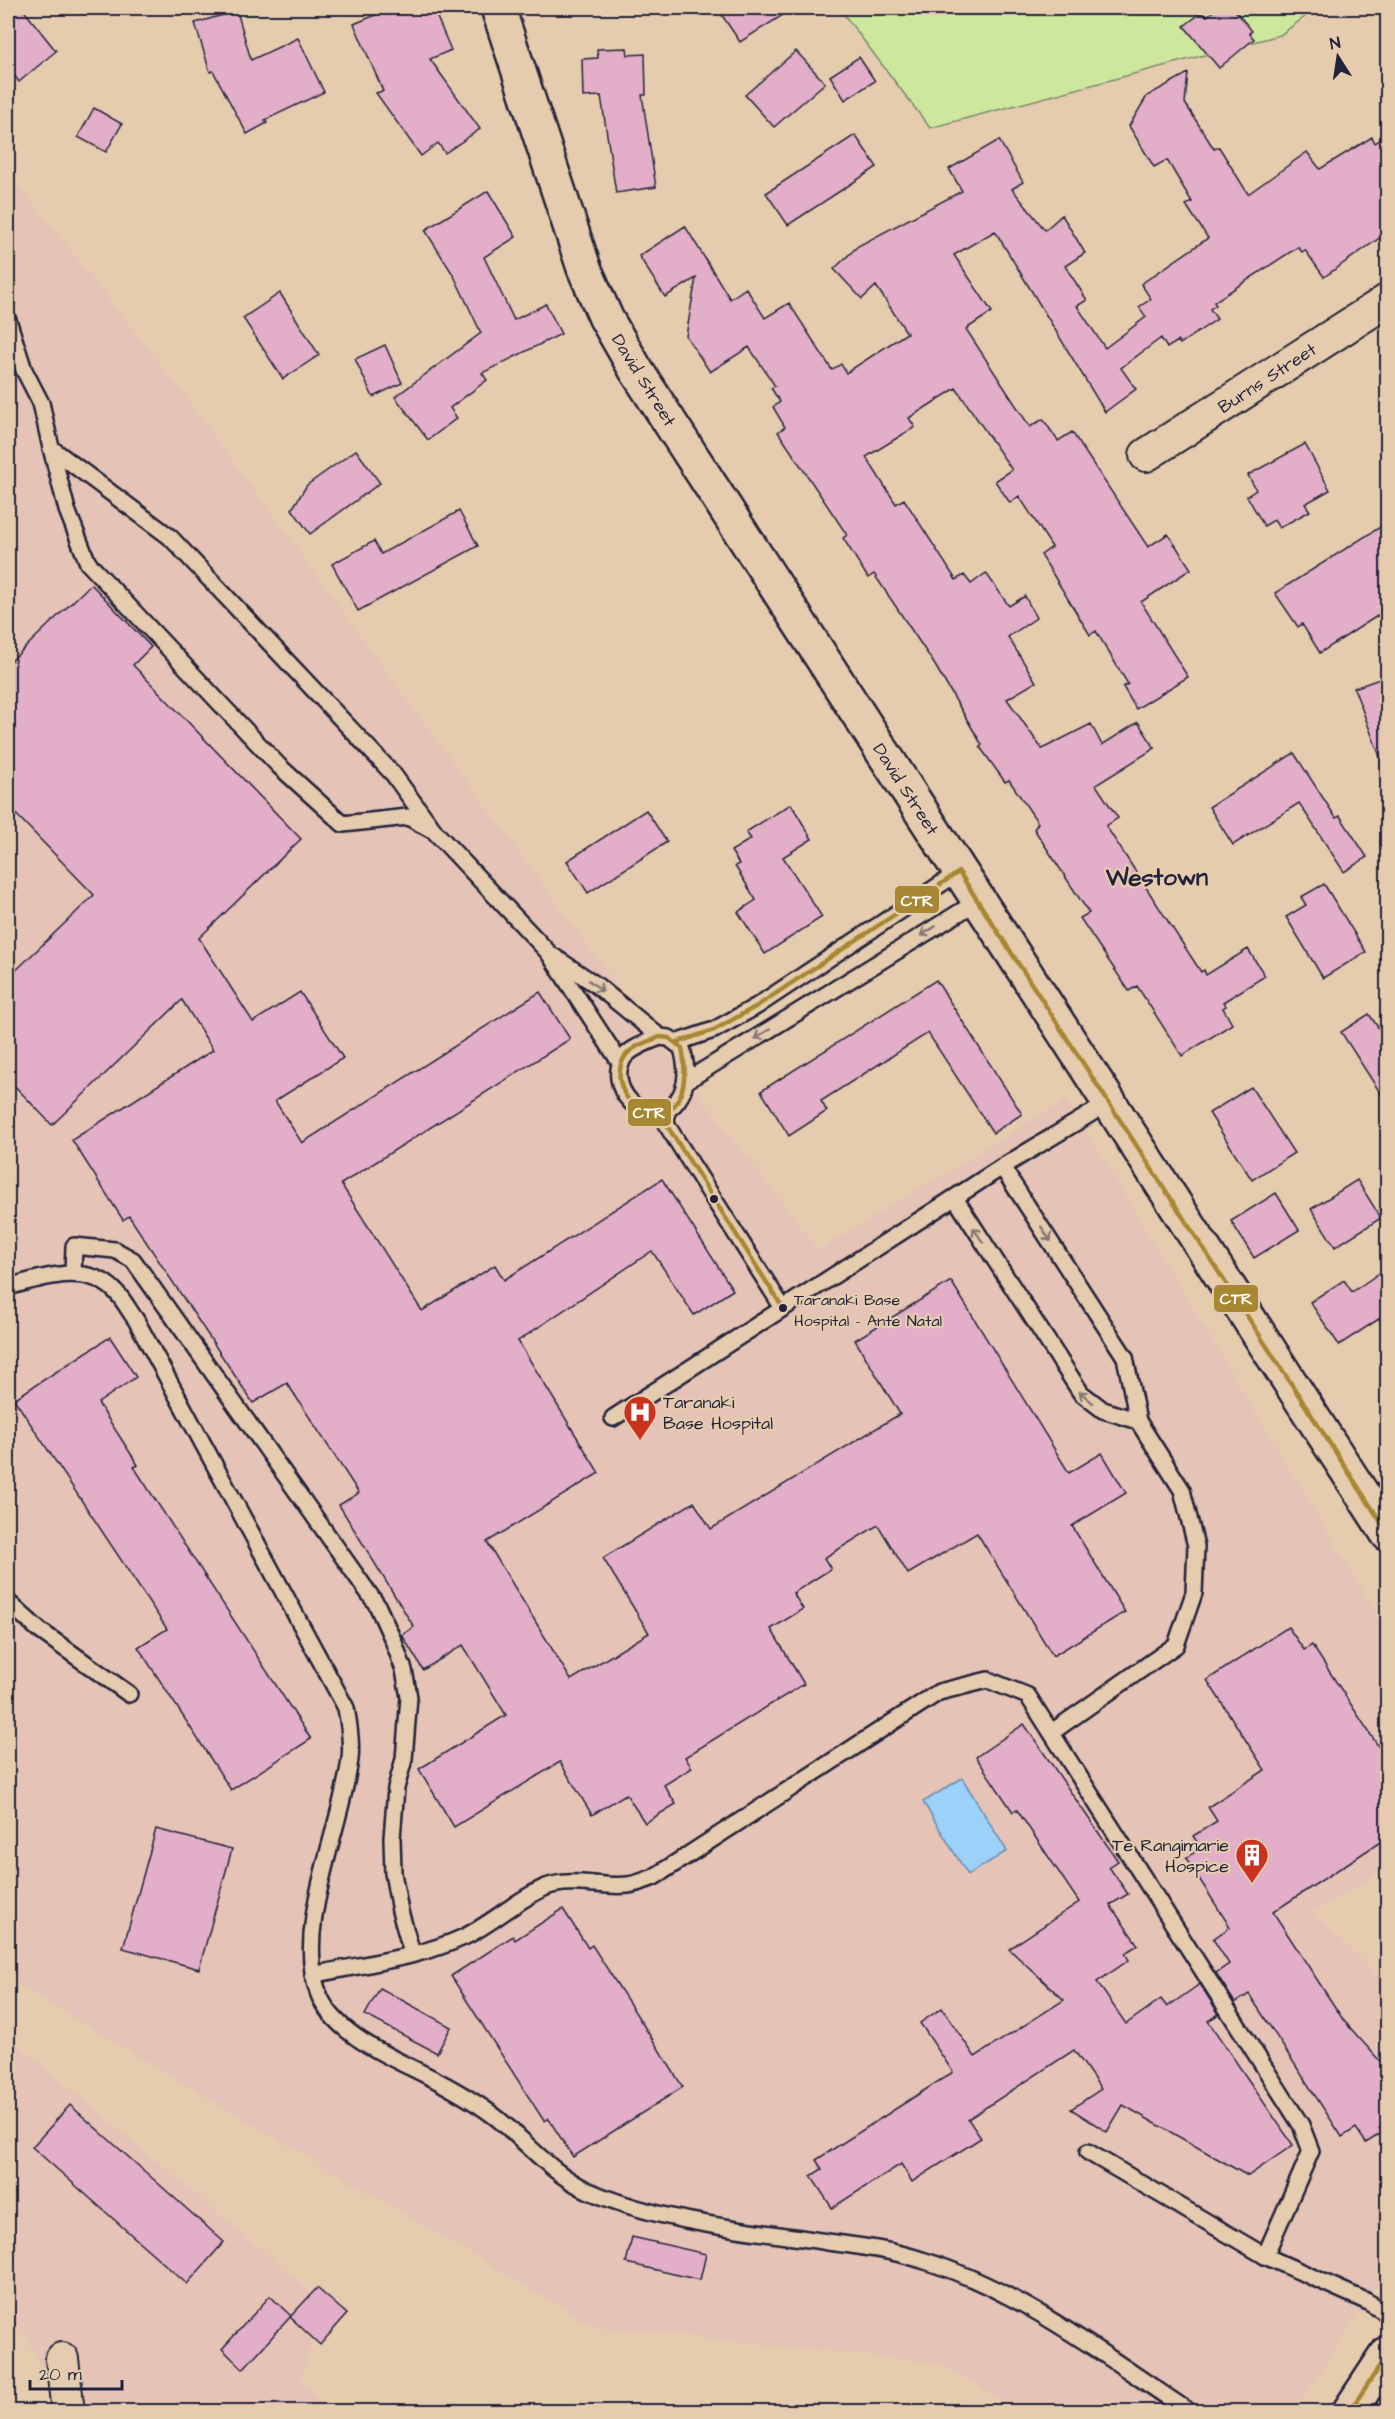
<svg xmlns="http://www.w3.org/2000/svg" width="1395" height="2419" font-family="'Architects Daughter',sans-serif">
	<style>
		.built { fill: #e5c3b6 }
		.green { fill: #cde79d; stroke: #78846c; stroke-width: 1.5 }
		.water { fill: #9cd1fa; stroke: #6b8bae; stroke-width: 1.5 }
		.building { fill: #e2aec8; stroke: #22223b; stroke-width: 1.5 }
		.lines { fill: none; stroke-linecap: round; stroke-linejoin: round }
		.lane-casing { stroke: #22223b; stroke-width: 20 }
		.street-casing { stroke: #22223b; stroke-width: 36 }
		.secondary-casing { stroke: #22223b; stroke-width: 38 }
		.lane { stroke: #e6ccae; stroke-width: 15 }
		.street { stroke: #e6ccae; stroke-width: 32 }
		.secondary { stroke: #e6ccae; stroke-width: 33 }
		.bus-1-casing { stroke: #e6ccae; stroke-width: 9 }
		.bus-1 { stroke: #a78732; stroke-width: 4.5 }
		.oneway { stroke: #847774 }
		.bus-dot { fill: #22223b; stroke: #e6ccae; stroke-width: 2 }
		.labels { text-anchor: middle; stroke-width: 4.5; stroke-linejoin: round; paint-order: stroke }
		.bus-label { font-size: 16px; fill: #22223b; stroke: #e6ccae; text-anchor: start }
		.street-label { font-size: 18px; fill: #22223b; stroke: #e6ccae }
		.poi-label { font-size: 18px; fill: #22223b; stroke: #e6ccae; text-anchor: start }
		.district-label { font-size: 24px; font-weight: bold; fill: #22223b; stroke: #e6ccae }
		.line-badge { stroke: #e6ccae; stroke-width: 2 }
		.badge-label { font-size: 16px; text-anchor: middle; font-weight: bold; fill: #fff }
	</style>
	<rect width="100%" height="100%" fill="#e6ccae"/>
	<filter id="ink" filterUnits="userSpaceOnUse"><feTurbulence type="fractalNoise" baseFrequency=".0167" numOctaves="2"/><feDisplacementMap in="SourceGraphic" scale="12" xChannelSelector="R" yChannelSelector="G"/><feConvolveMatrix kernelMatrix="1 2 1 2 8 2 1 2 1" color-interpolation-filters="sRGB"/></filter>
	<g filter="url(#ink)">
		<!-- built -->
		<g class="built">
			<polygon points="8,171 178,387 648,1028 818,1250 1067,1099 1387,1631 1387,1868 1314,1912 1387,1986 1387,2271 1294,2411 1017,2411 941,2363 593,2326 8,1979"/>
			<polygon points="8,2036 322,2301 301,2382 331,2411 61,2411 23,2330 8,2318"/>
		</g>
		<!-- green -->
		<polygon class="green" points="839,8 1317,8 1280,35 930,128"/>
		<!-- water -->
		<polygon class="water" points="962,1778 1007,1851 968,1875 923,1802"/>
		<!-- building -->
		<g class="building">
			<polygon points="8,8 22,8 56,51 19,82 8,67"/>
			<polygon points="392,8 433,8 451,50 430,59 480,129 445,153 438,143 421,156 376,93 383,91 354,24"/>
			<polygon points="717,8 794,8 740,42"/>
			<polygon points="1217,8 1233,8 1252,31 1249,33 1254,39 1219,68 1184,26 1201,13 1207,16"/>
			<polygon points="237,11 251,60 298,38 324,92 265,120 267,123 247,134 213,71 210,72 195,23"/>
			<polygon points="627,48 628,55 645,54 646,95 642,95 656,187 616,193 601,96 583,97 582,59 598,58 597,49"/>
			<polygon points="796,51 825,83 774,127 745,95"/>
			<polygon points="859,57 875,81 845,100 830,76"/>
			<polygon points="1188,73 1185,103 1214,149 1219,147 1248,194 1307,152 1320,169 1372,137 1375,143 1388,135 1388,232 1324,277 1305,250 1302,252 1298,247 1214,302 1216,305 1210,309 1217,319 1180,344 1178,341 1167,348 1161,338 1121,368 1136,389 1105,412 995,231 954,255 992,312 966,329 1030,427 1043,419 1058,441 1072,432 1148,547 1168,534 1191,569 1141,602 1188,677 1136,709 1123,687 1128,684 1096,631 1090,635 1041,555 1052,547 1019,496 1010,503 995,481 1012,470 956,388 909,418 915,427 866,457 896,504 904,499 956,580 964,575 971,584 986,573 1009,606 1025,596 1036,618 1008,637 1036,682 1007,699 1042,749 1091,724 1102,745 1138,722 1155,748 1096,785 1118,818 1106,826 1201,972 1204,970 1206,975 1248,949 1265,976 1223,1002 1226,1006 1223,1008 1232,1024 1182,1056 1137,986 1129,991 1080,918 1089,913 1034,829 1038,823 1009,780 1005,782 980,747 982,745 933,662 874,574 868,578 843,538 847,535 778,432 785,427 773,407 780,402 771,388 775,386 749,347 710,372 686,336 696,278 665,297 639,256 685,226 730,299 746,288 765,318 789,303 832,370 841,364 846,373 907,333 876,286 862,299 834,269 858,246 962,191 949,169 999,140 1023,182 1012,189 1045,230 1062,215 1085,253 1065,266 1087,300 1077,306 1105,348 1146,317 1139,307 1151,299 1141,284 1208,238 1186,205 1192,202 1167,160 1154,167 1129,126 1147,96"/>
			<polygon points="94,108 122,124 106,152 78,137"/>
			<polygon points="855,135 877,167 788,225 766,193"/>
			<polygon points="488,191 516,237 484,257 514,320 546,304 561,334 482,373 487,380 450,408 457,418 428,440 395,397 481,333 454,276 425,230"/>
			<polygon points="280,293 319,355 283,379 243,318"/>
			<polygon points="385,345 402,383 373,397 355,359"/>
			<polygon points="1305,444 1330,490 1305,504 1310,511 1279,528 1274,520 1264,526 1247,496 1256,490 1248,475"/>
			<polygon points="356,450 380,483 310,534 292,509 307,485"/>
			<polygon points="459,511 478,546 358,611 332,564 374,541 381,554"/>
			<polygon points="1388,522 1388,609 1320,653 1302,624 1298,627 1275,593"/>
			<polygon points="91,584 151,647 133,665 301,839 199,938 253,1022 300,992 343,1058 275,1101 302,1143 540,992 570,1039 341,1184 422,1311 495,1265 504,1280 662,1179 733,1290 694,1315 652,1251 518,1341 599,1473 487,1542 571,1680 649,1633 603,1558 694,1502 711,1529 900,1414 855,1340 951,1281 1069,1473 1102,1453 1126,1493 1072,1526 1125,1612 1053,1656 977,1533 908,1574 878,1525 824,1558 831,1569 793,1593 803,1609 771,1629 804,1684 685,1757 692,1768 664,1785 676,1804 645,1823 626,1794 592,1815 560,1762 454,1827 419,1769 506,1715 463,1645 423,1670 402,1635 414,1627 339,1505 359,1493 287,1383 253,1403 129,1216 123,1220 72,1140 213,1050 182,1000 52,1125 8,1079 8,978 94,895 8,806 8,664"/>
			<polygon points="1388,676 1388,770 1385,770 1354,688"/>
			<polygon points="1294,753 1336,818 1340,816 1367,857 1344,872 1299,803 1233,845 1209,807"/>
			<polygon points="791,804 812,839 783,857 822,917 765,954 738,912 756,900 735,866 739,864 731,851 751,839 746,832"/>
			<polygon points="646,810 667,842 588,893 567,861"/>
			<polygon points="1324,884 1366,952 1323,978 1286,917 1306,905 1301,897"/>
			<polygon points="936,980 1022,1114 993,1133 928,1033 821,1101 827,1111 789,1136 761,1091"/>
			<polygon points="1369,1014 1388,1042 1388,1105 1341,1032"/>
			<polygon points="1251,1087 1294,1153 1252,1180 1209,1113"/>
			<polygon points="1357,1180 1381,1218 1335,1247 1311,1209"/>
			<polygon points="1276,1193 1299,1230 1254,1258 1231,1221"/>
			<polygon points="1388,1267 1388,1313 1339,1345 1310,1302 1344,1280 1352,1292"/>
			<polygon points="110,1337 136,1377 98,1403 138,1465 134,1467 311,1739 231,1790 138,1647 167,1629 14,1399"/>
			<polygon points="1288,1627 1304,1650 1312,1645 1388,1761 1388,1837 1273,1912 1344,2021 1388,2070 1388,2129 1366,2143 1356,2128 1342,2137 1249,1994 1235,2003 1216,1973 1229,1964 1213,1939 1230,1927 1186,1858 1201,1848 1193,1836 1217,1821 1208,1807 1265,1770 1207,1680"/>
			<polygon points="1024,1724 1118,1861 1109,1867 1128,1894 1110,1905 1138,1945 1125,1953 1129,1960 1097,1982 1126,2024 1161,1999 1167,2007 1200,1984 1219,2014 1208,2021 1293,2145 1248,2176 1123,2105 1107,2132 1071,2109 1101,2089 1074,2050 968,2119 981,2138 912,2182 901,2164 832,2208 811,2176 822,2169 816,2160 953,2072 920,2023 942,2008 975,2057 1064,2000 1009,1949 1079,1902 1017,1810 1013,1812 976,1757"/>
			<polygon points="156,1829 232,1849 199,1969 123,1948"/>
			<polygon points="563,1909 588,1948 592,1945 683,2087 573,2157 548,2118 544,2121 451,1976 513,1936 515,1940"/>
			<polygon points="380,1988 451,2027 437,2053 365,2015"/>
			<polygon points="70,2105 224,2242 187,2284 32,2147"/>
			<polygon points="632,2237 706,2254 700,2280 626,2263"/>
			<polygon points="317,2288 347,2314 320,2345 290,2317"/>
			<polygon points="270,2296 291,2316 243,2369 222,2349"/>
		</g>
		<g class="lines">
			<defs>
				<g id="lane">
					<polyline points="8,320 24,370 41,403 51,448 170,537 393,774 435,832 548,952 621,1064"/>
					<polyline points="51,448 67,510 88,563 279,766 343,824 408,817 430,829"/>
					<polyline points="553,956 595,984 660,1037"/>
					<path d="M660 1037 669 1038 682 1048C687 1067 689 1085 677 1101 648 1138 599 1082 627 1054 636 1046 649 1041 660 1037Z"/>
					<polyline points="678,1042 714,1030 757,1006 959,872"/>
					<polyline points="686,1081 978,901"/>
					<polyline points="667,1110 666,1124 783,1308"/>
					<polyline points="1002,1167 1125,1357 1138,1421 1182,1490 1196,1546 1194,1593 1176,1645 1052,1732"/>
					<polyline points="955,1198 1081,1393 1103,1410 1138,1421"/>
					<polyline points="73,1274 74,1246 115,1250 133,1260 377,1605 393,1640 404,1670 409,1697 404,1759 396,1788 392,1838 393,1873 400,1911 412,1953"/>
					<path d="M8 1287C41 1278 86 1262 114 1290 123 1298 129 1311 136 1320L346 1708C349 1724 352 1742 350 1759 342 1827 294 1926 318 1992 334 2039 405 2062 445 2085 465 2096 486 2108 504 2124 532 2148 554 2175 589 2191 663 2223 748 2230 828 2242 859 2246 892 2250 922 2260 1020 2290 1105 2356 1190 2412"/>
					<polyline points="613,1418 1002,1167 1110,1102"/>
					<polyline points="8,1602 39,1630 129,1694"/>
					<path d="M313 1975C362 1964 418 1958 464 1937 493 1923 516 1900 546 1887 572 1877 601 1888 628 1885 637 1884 646 1880 654 1877L939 1692 988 1680 1028 1696 1301 2125 1311 2151 1265 2256"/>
					<polyline points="1088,2152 1265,2256 1366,2301 1388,2314"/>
				</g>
				<g id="street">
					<polyline points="1146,455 1388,300"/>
					<polyline points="62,2359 68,2412"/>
				</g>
				<g id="secondary">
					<polyline points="498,8 584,268 606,318 636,370 1388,1534"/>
					<polyline points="1349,2412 1388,2353"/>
				</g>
			</defs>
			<!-- lane casing -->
			<use href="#lane" class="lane-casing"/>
			<!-- street casing -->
			<use href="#street" class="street-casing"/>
			<!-- secondary casing -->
			<use href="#secondary" class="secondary-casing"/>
			<!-- lane -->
			<use href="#lane" class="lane"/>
			<!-- street -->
			<use href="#street" class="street"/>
			<!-- secondary -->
			<use href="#secondary" class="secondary"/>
			<defs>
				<g id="bus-1">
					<path d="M660 1037 669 1038 682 1048C687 1071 687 1115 653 1113 626 1112 609 1074 627 1054 635 1045 649 1041 660 1037Z"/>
					<polyline points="678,1042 714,1030 757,1006 959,872 1388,1533"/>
					<polyline points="667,1110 666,1124 783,1308"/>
					<polyline points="1349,2412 1388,2354"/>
				</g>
			</defs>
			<!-- bus-1 casing -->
			<use href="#bus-1" class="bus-1-casing"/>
			<!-- bus-1 -->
			<use href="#bus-1" class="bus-1"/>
		</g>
		<!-- one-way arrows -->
		<defs><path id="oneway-shaft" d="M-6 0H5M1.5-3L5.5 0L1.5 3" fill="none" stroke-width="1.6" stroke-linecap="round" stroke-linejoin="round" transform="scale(1.5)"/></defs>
		<g class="oneway">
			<use href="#oneway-shaft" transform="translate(928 931) rotate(149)"/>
			<use href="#oneway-shaft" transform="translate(596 986) rotate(38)"/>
			<use href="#oneway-shaft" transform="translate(762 1034) rotate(148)"/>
			<use href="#oneway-shaft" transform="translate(1046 1234) rotate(57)"/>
			<use href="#oneway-shaft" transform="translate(978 1235) rotate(-123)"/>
			<use href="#oneway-shaft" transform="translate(1086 1397) rotate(-139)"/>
		</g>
	</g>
	<!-- icons -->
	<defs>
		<symbol id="hospital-pin" viewBox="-11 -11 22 30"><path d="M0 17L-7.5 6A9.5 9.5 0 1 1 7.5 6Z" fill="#c8321e" stroke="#e6ccae"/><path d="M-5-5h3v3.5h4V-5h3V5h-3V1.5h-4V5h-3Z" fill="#fff"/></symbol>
		<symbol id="building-pin" viewBox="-11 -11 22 30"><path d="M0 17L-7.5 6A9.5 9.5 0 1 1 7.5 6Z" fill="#c8321e" stroke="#e6ccae"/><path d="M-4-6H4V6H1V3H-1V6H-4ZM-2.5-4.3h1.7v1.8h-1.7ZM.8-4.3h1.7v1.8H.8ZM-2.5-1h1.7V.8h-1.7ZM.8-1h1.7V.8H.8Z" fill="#fff"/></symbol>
	</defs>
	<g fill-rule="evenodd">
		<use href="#hospital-pin" x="621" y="1393" width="38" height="52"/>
		<use href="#building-pin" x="1233" y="1836" width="38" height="52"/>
	</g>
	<!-- markers -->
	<g class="bus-dot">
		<circle cx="714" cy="1199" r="5"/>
		<circle cx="783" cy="1308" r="5"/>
	</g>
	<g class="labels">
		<!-- bus labels -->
		<g class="bus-label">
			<text x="794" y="1305">Taranaki Base<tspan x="794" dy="21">Hospital - Ante Natal</tspan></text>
		</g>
		<!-- street labels -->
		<g class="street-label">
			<text transform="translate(1267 378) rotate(-33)" y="6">Burns Street</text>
			<text transform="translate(644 380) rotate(58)" y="6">David Street</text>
			<text transform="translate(906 789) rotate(57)" y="6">David Street</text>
		</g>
		<!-- poi labels -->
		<g class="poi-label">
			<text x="663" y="1408">Taranaki<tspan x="663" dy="21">Base Hospital</tspan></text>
			<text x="1229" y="1851" text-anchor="end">Te Rangimarie<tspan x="1229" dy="21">Hospice</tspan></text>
		</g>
		<!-- district labels -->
		<g class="district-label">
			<text x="1157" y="885">Westown</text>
		</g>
	</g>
	<g class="line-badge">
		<rect x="894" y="885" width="46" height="29" rx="6" fill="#a78732"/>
		<rect x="627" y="1098" width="45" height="29" rx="6" fill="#a78732"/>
		<rect x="1213" y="1284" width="46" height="29" rx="6" fill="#a78732"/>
	</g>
	<g class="badge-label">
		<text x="917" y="906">CTR</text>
		<text x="649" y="1118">CTR</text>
		<text x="1236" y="1304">CTR</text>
	</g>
	<!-- margin -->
	<rect width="1395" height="2419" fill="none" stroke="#e6ccae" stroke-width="30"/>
	<rect x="15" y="15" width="1365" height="2389" fill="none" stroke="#22223b" stroke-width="2" filter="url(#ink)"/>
	<!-- north arrow -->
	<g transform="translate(1338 57) rotate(348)" stroke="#e6ccae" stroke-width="4.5" paint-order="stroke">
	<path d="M0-4.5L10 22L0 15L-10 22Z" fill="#22223b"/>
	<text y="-9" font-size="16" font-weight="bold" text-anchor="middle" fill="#22223b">N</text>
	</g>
	<!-- scale -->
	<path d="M30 2380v9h92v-9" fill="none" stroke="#22223b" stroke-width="3"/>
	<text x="39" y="2380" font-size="18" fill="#22223b" stroke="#e6ccae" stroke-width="4.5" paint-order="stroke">20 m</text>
</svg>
